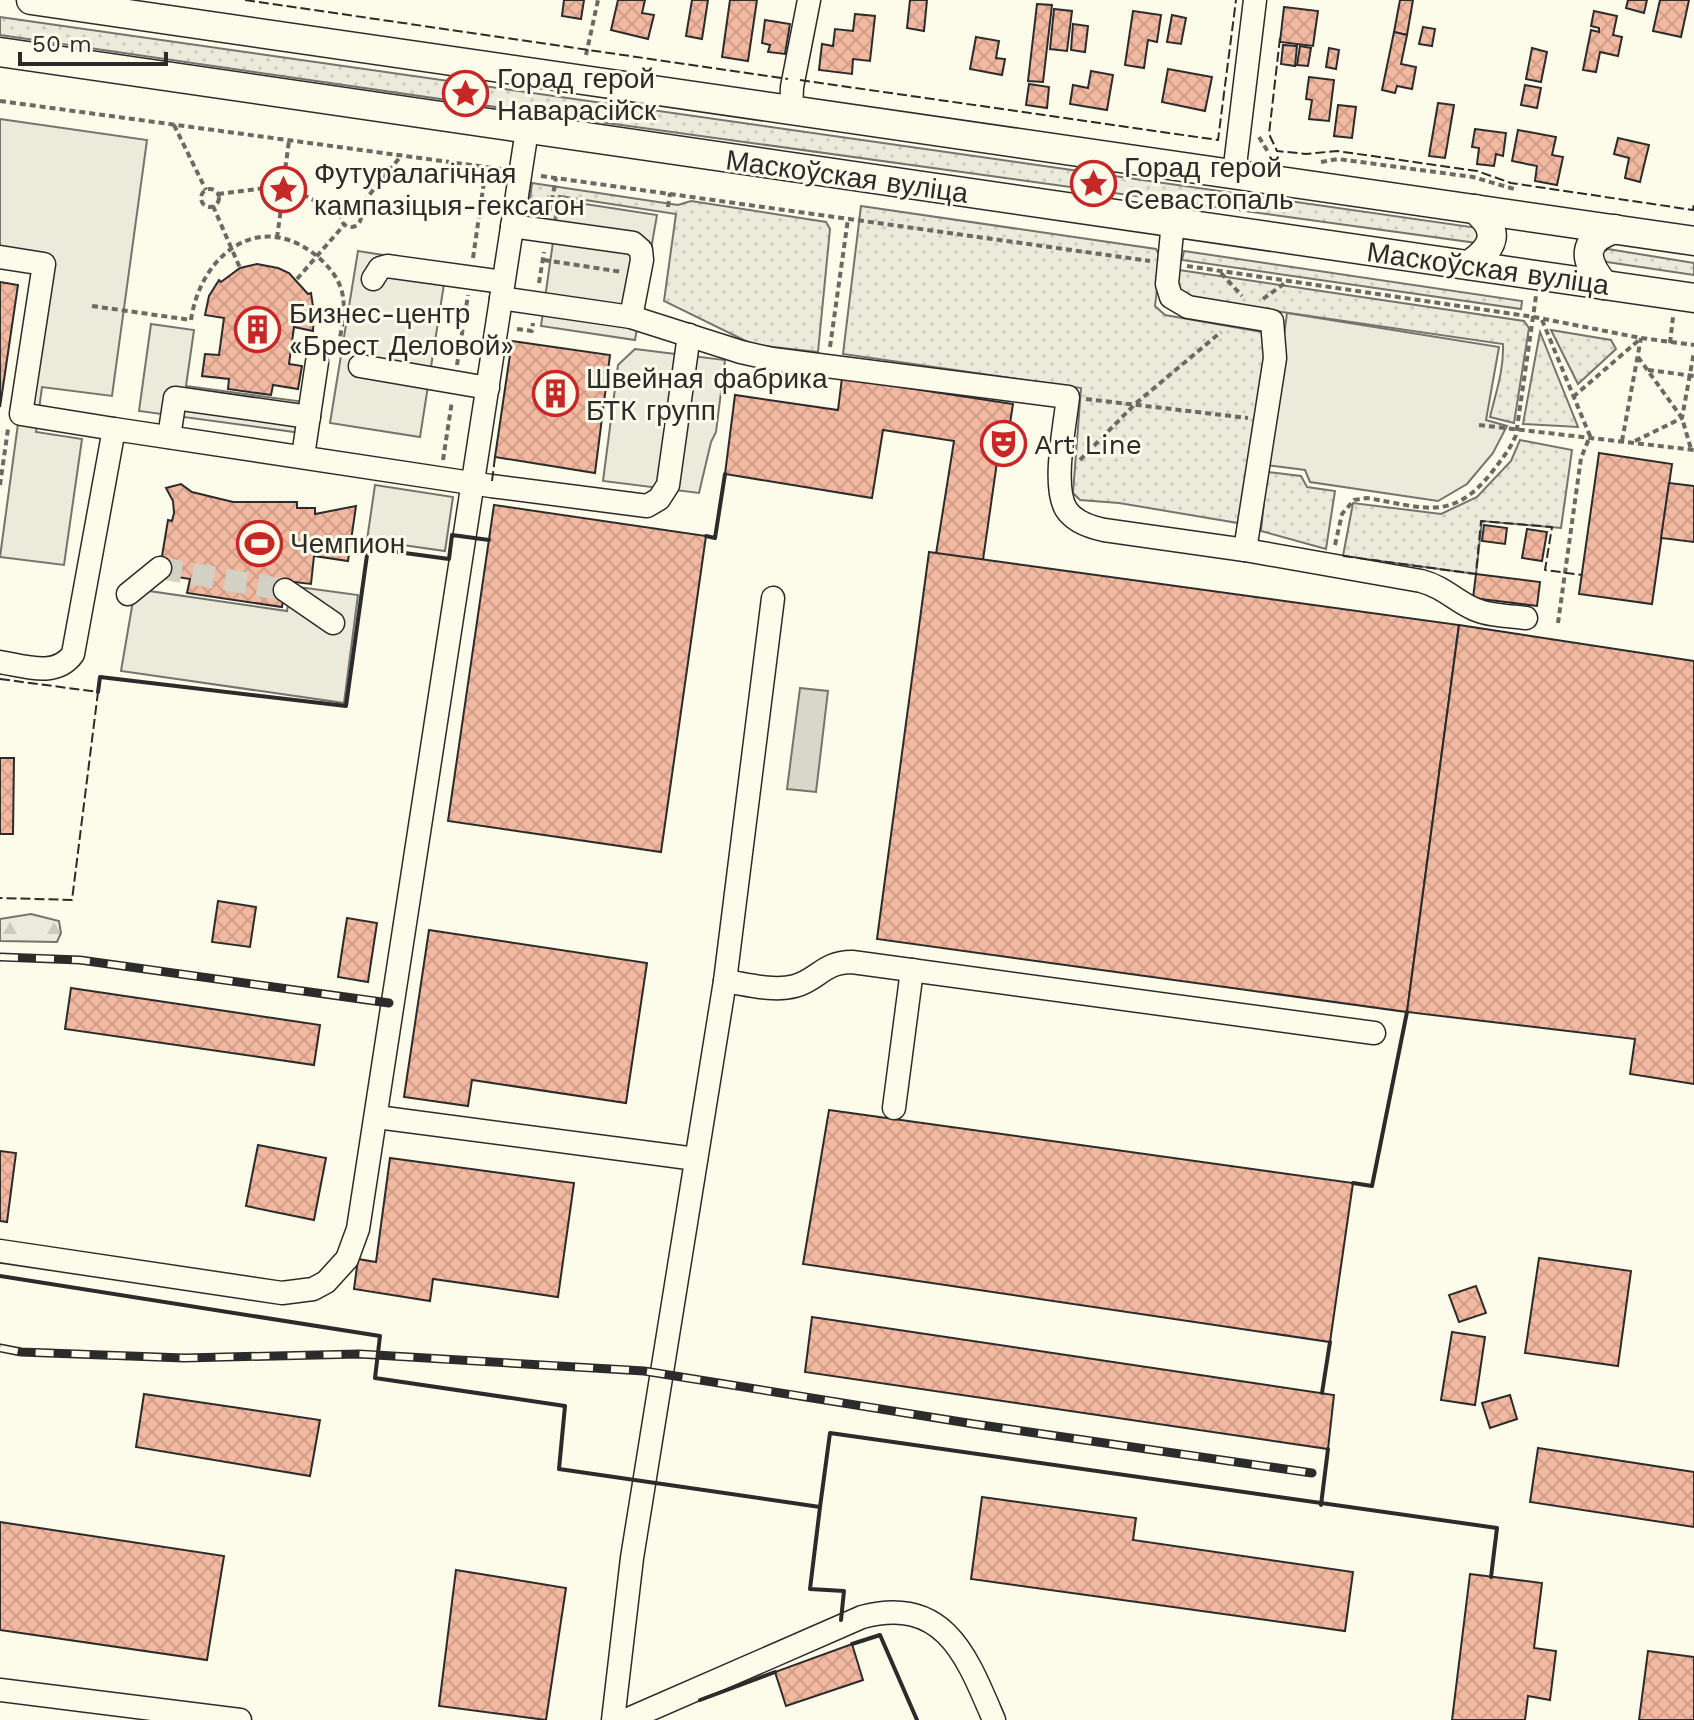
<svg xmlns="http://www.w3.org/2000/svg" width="1694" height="1720" font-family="'Work Sans',sans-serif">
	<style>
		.grass { fill: url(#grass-dots); stroke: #74746e; stroke-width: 2 }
		.forest { fill: url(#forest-firs); stroke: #74746e; stroke-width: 2 }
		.parking { fill: #eceadb; stroke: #74746e; stroke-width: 2 }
		.water { fill: #d8d7c9; stroke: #74746e; stroke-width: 2 }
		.building { fill: url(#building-cross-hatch); stroke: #2b2b2b; stroke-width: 2 }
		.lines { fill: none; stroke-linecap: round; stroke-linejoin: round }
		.minor-tunnel { stroke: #d3d1c4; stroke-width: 22; stroke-dasharray: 22 11; stroke-linecap: butt }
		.minor-casing { stroke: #2b2b2b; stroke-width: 25 }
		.major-casing { stroke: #2b2b2b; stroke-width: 31 }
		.path { stroke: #6a6964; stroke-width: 4; stroke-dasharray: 6 4; stroke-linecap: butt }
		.minor { stroke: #fdfbea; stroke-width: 22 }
		.major { stroke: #fdfbea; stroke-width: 28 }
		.rail-casing { stroke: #2b2b2b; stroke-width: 9 }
		.rail { stroke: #fdfbea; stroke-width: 6; stroke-dasharray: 18; stroke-linecap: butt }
		.fence { stroke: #2b2b2b; stroke-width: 2; stroke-dasharray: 10 4; stroke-linecap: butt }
		.wall { stroke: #2b2b2b; stroke-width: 4 }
		.labels { text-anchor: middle; stroke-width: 6; stroke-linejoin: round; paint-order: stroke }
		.poi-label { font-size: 28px; fill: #2b2b2b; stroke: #fdfbea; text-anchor: start }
		.street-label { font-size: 28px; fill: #2b2b2b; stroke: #fdfbea }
	</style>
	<defs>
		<pattern id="grass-dots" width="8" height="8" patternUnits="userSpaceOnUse" patternTransform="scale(2)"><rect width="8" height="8" fill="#ecebdb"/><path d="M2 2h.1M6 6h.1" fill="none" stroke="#cbcabc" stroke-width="1.8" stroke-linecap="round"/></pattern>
		<pattern id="forest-firs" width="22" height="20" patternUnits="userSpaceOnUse" patternTransform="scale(2)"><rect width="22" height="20" fill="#ecebdb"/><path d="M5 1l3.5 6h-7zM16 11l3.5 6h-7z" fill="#cbcabc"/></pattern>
		<pattern id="building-cross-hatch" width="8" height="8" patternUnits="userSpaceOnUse" patternTransform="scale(2)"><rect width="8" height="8" fill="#f2b8a0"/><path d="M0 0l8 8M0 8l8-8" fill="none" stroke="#d09e8a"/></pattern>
	</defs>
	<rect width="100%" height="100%" fill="#fdfbea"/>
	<!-- grass -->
	<g class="grass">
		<polygon points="0,17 1478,228 1477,243 578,119 0,35"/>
		<polygon points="532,183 678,205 691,201 826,222 830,229 818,352 754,345 664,301 676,214 559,196 554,221 528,216"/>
		<polygon points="861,206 1156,249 1161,258 1155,306 1165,315 1262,332 1268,346 1238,523 1119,503 1080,500 1073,493 1081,388 843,354"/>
		<polygon points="1608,249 1694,263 1694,275 1607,262 1602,258 1602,253"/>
		<polygon points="1184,251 1522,301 1521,309 1182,260"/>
		<path d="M1179 270 1524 321 1529 328 1514 423 1490 417C1496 392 1504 370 1503 344L1186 298 1177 289Z"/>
		<polygon points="1551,330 1611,340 1616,349 1578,384"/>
		<polygon points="1540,332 1578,427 1523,424"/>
		<polygon points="1520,440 1572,450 1561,528 1482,521 1476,574 1343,556 1353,503 1441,514 1477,497 1511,461"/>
		<polygon points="1267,472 1301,476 1307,487 1335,491 1326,549 1261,531"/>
	</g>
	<!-- forest -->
	<polygon class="forest" points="31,914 59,921 61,933 57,942 0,941 0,919"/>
	<!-- parking -->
	<g class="parking">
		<polygon points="0,119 147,140 112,396 42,387 36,432 82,439 64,565 0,557 41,253 0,247"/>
		<polygon points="559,200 657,215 635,340 541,326"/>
		<polygon points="358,251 447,265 420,437 330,423"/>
		<polygon points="1287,313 1499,347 1486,420 1507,426 1493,453 1467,484 1438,501 1310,482 1305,470 1267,465"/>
		<polygon points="151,324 194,330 186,386 320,404 316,435 139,411"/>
		<polygon points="635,349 725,360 716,432 711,442 699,493 603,481 618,365"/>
		<polygon points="375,485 453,497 445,551 367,540"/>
		<polygon points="291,586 358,595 344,703 121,671 135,589 287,611"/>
	</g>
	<!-- water -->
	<polygon class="water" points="800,688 828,691 816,792 787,789"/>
	<!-- building -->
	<g class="building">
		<polygon points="564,0 584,0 581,19 562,16"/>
		<polygon points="618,0 645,0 642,13 654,15 648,39 611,30"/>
		<polygon points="692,0 708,0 702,39 686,36"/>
		<polygon points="730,0 757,0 748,61 722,57"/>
		<polygon points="910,0 927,0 924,31 907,28"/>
		<polygon points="1400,0 1413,0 1407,35 1394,32"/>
		<polygon points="1628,0 1647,0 1644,13 1626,8"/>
		<polygon points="1660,0 1689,0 1681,37 1653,31"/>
		<polygon points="1037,4 1052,5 1043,82 1028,81"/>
		<polygon points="1284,7 1318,11 1313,46 1280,42"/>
		<polygon points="1054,9 1072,11 1067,51 1050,49"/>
		<polygon points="1133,11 1161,15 1157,42 1148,40 1144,68 1125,65"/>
		<polygon points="1594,11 1617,16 1613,35 1622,37 1618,56 1600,52 1596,72 1583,70 1591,30 1599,32 1599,28 1591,26"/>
		<polygon points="855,14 875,16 870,61 853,59 852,74 819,70 822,44 833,46 835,29 853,31"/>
		<polygon points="1172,15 1186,18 1181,44 1167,42"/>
		<polygon points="765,20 790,24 785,54 768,52 770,45 762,43"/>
		<polygon points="1073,24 1088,26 1085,52 1071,50"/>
		<polygon points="1423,27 1435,29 1432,46 1419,44"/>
		<polygon points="1394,32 1407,35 1401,64 1416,67 1412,89 1397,86 1395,93 1382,90"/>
		<polygon points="976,37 999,41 996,58 1005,59 1002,75 970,69"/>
		<polygon points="1283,45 1297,46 1295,66 1281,64"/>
		<polygon points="1300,46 1311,48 1308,66 1297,65"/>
		<polygon points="1329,48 1339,50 1336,69 1326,67"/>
		<polygon points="1532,48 1547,52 1541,82 1526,79"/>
		<polygon points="1168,69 1212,77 1205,111 1162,102"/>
		<polygon points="1091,71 1113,75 1107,110 1070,104 1073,85 1088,88"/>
		<polygon points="1309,77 1334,80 1329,121 1309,119 1312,100 1306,99"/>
		<polygon points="1029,84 1049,87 1047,108 1026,105"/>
		<polygon points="1525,85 1541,88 1537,108 1521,105"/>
		<polygon points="1438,103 1454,105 1445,158 1429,156"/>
		<polygon points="1338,105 1356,107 1352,138 1334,136"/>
		<polygon points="1475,129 1506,133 1503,156 1496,154 1494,166 1477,164 1479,148 1472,147"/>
		<polygon points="1518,130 1556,137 1552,155 1563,157 1557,185 1535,181 1537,166 1512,161"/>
		<polygon points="1618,138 1649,145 1640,182 1625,178 1629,158 1614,154"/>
		<polygon points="257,264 278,268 289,273 308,294 311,293 314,313 313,331 294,327 289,364 302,366 298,389 273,385 271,395 228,389 229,379 202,376 205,354 219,355 224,318 205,315 209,296 219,280 221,282 240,268"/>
		<polygon points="0,282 18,285 0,407"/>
		<polygon points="512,341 610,355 595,473 495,457"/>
		<polygon points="842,378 1013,404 1006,449 999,448 983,560 936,554 954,441 883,430 872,498 725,474 735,395 838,410"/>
		<polygon points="1599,453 1672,464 1652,604 1579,594"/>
		<polygon points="1669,483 1694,486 1694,542 1661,538"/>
		<polygon points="181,484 192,492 233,502 297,502 297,508 315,508 315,514 356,506 348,561 314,556 311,584 286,581 282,607 187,593 190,579 159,574 168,520 172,521 174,513 173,501 166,488"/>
		<polygon points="494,505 706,536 661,852 448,821"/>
		<polygon points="1484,525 1507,528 1505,544 1482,541"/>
		<polygon points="1527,529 1547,532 1542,561 1522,558"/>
		<polygon points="929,552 1459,625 1407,1012 877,939"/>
		<polygon points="1476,574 1540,582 1537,606 1473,598"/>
		<polygon points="1459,625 1694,661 1694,1084 1630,1074 1635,1039 1407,1012"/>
		<polygon points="0,758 14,758 13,834 0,834"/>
		<polygon points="218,901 256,907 250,947 212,942"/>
		<polygon points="347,918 377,923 368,982 338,977"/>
		<polygon points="429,930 647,963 626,1103 472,1080 468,1106 404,1097"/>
		<polygon points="71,988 320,1025 314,1065 65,1029"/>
		<polygon points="829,1110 1353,1183 1330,1342 803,1264"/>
		<polygon points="258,1145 326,1158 314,1220 246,1206"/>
		<polygon points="0,1151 16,1153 7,1222 0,1221"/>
		<polygon points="390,1158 574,1183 558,1297 433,1279 430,1301 354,1289 358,1259 376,1262"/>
		<polygon points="1539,1258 1631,1271 1618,1366 1525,1353"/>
		<polygon points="1476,1286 1486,1313 1459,1322 1449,1295"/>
		<polygon points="812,1317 1334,1395 1328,1449 805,1372"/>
		<polygon points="1452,1332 1485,1337 1475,1405 1441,1400"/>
		<polygon points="144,1394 320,1420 310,1476 136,1447"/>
		<polygon points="1510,1395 1517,1419 1490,1428 1482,1403"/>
		<polygon points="1538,1448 1694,1472 1694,1527 1530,1502"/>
		<polygon points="982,1497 1136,1518 1133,1540 1353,1572 1345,1631 971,1579"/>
		<polygon points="0,1522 224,1556 207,1660 0,1630"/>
		<polygon points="456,1570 566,1588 546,1720 439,1706"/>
		<polygon points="1470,1574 1542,1583 1534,1648 1556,1651 1550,1700 1528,1696 1525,1720 1452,1720"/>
		<polygon points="852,1644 863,1680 786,1706 775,1672"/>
		<polygon points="1648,1651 1694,1657 1694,1720 1639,1720"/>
	</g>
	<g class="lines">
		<!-- minor-tunnel -->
		<polyline class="minor-tunnel" points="160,568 285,590"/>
		<defs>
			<g id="minor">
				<polyline points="791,110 792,87 809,0"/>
				<polyline points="1234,174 1255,0"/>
				<polyline points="0,257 44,264 21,414 114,429"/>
				<polyline points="373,279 380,268 387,266 503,282"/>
				<polyline points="501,298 631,317 642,260 641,250 633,243 512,226"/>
				<path d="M631 317 741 352 772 359 1068 397C1065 425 1052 486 1066 509 1074 522 1090 527 1104 530L1245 550 1275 358 1272 321 1188 307 1171 297 1167 284 1173 222"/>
				<polyline points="360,366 488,388"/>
				<polyline points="169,437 175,398 309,417"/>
				<polyline points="303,456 317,362"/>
				<path d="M1245 550 1421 581C1444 587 1454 600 1474 609 1490 616 1509 616 1526 618"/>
				<polyline points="285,590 333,623"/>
				<polyline points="128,594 160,568"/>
				<path d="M0 662C25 666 56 678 73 654L114 429 491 486 647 506 659 499 668 485 689 335"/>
				<path d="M725 981C746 984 773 992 795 986 818 980 823 962 852 962L1374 1033"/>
				<polyline points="894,1108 912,970"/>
				<polyline points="377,1117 696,1159"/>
				<polyline points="0,1251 282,1293 313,1289 326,1282 347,1259 358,1229 527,130"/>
				<polyline points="0,1690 240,1720"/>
				<polyline points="613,1720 632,1558 725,981 773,598"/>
				<path d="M626 1720 862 1617C945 1595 967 1657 994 1720"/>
			</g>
			<g id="major">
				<polyline points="31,0 1694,241"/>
				<polyline points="0,52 1694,298"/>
				<path d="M1469 265C1495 247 1501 231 1475 209"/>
				<path d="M1604 285C1583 260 1581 240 1615 229"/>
			</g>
		</defs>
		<!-- minor casing -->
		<use href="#minor" class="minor-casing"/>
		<!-- major casing -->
		<use href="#major" class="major-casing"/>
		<!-- path -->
		<g class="path">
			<polyline points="586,55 598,0"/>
			<polyline points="0,101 501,169"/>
			<polyline points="174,125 206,190"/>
			<polyline points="1259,137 1271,157"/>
			<polyline points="1321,162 1338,159 1473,177 1514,189"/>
			<polyline points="541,176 1150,261"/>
			<circle cx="283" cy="189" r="11"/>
			<polyline points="284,178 289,141"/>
			<circle cx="210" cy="198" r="9"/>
			<polyline points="294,190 341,214"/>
			<polyline points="218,194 273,187"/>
			<polyline points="213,206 240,268"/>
			<polyline points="668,207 670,193"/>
			<circle cx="351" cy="217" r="10"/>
			<polyline points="357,210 401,156"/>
			<polyline points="550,211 556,178"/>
			<polyline points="277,238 282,201"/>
			<polyline points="473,258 486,168"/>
			<polyline points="544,260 622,272"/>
			<polyline points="1187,266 1534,317 1641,338 1694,345"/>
			<polyline points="1221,273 1242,296"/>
			<polyline points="297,279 344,225"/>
			<polyline points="539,283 544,252"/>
			<polyline points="1263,299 1285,283"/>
			<path d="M92 306 191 320C200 258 255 210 313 253 326 263 338 276 342 292 347 312 340 334 337 354"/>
			<polyline points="1542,320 1590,436 1581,458 1558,623"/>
			<polyline points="517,329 532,331 533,323"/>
			<polyline points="1670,343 1673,317"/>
			<polyline points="830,347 848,219"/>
			<polyline points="1638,357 1682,418 1691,449"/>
			<polyline points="457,365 468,295"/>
			<polyline points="1648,370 1694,376"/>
			<polyline points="1573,397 1639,340"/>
			<polyline points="1086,399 1248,418"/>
			<polyline points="1479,425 1694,450"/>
			<polyline points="1622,441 1641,338"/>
			<polyline points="1635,441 1682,418 1694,352"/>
			<polyline points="443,460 452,401"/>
			<polyline points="1080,460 1135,404 1221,332"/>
			<polyline points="0,485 8,429"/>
			<path d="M1335 545 1342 514 1354 500 1367 498C1423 507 1452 523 1492 472 1501 460 1510 450 1516 435L1536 296"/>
		</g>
		<!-- minor -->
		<use href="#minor" class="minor"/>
		<!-- major -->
		<use href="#major" class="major"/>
		<defs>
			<g id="rail">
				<polyline points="0,957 80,960 389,1003"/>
				<polyline points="0,1348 21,1352 184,1358 359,1354 644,1371 974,1424 1312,1473"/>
			</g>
		</defs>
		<!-- rail casing -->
		<use href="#rail" class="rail-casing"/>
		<!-- rail -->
		<use href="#rail" class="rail"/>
		<!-- fence -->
		<g class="fence">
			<polyline points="245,0 788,79"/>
			<polyline points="1280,38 1269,134 1277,151 1306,154 1337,151 1477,171 1511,183 1693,210 1694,203"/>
			<polyline points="800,80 1218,140 1236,0"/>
			<polyline points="492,481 495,457"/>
			<polyline points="1343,556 1476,574 1481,521 1552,527 1545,570 1582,575"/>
			<polyline points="0,679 98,692 72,900 0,898"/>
		</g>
		<!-- wall -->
		<g class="wall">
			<polyline points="706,536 715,538 725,474"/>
			<polyline points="98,692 100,677 346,706 368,548 449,559 452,535 489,540"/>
			<polyline points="1353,1183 1372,1186 1407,1012"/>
			<polyline points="0,1276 380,1336 375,1378 565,1406 559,1469 820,1507 810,1589 844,1591 841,1620"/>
			<polyline points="1322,1393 1330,1342"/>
			<polyline points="1321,1505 1328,1449"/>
			<polyline points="820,1507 830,1433 1497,1528 1491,1577"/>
			<polyline points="852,1644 880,1635 917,1720"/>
			<polyline points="700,1700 775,1672"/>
		</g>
	</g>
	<!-- icons -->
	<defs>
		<symbol id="sight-ring" viewBox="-11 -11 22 22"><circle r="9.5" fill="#fdfbea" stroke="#c62828" stroke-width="1.5"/><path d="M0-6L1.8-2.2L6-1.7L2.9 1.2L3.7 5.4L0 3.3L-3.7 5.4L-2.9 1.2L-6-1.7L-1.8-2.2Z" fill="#c62828"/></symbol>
		<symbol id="building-ring" viewBox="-11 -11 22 22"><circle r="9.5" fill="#fdfbea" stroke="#c62828" stroke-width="1.5"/><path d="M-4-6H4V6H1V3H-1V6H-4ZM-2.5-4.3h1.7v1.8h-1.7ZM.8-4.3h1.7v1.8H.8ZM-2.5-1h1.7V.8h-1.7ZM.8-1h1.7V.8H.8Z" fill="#c62828"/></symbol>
		<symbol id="theatre-ring" viewBox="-11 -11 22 22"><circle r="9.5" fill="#fdfbea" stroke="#c62828" stroke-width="1.5"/><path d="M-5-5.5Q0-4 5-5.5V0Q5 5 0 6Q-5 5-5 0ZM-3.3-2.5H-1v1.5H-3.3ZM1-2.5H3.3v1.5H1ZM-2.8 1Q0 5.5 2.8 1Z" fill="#c62828"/></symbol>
		<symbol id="stadium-ring" viewBox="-11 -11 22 22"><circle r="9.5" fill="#fdfbea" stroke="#c62828" stroke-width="1.5"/><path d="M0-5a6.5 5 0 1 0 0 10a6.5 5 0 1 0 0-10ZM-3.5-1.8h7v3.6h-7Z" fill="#c62828"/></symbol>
	</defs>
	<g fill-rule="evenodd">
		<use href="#sight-ring" x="440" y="68" width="51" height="51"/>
		<use href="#sight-ring" x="1068" y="158" width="51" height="51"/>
		<use href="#sight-ring" x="258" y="164" width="51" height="51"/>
		<use href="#building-ring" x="232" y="304" width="51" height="51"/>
		<use href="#building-ring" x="530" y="368" width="51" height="51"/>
		<use href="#theatre-ring" x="978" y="418" width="51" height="51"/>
		<use href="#stadium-ring" x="234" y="518" width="51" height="51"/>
	</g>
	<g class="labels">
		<!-- poi labels -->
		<g class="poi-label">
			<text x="497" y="88">Горад герой<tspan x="497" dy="32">Наварасійск</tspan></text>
			<text x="1124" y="177">Горад герой<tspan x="1124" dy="32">Севастопаль</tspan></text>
			<text x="314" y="183">Футуралагічная<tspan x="314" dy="32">кампазіцыя-гексагон</tspan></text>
			<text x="289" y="323">Бизнес-центр<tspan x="289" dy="32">«Брест Деловой»</tspan></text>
			<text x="586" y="388">Швейная фабрика<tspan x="586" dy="32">БТК групп</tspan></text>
			<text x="1034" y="454">Art Line</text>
			<text x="290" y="553">Чемпион</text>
		</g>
		<!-- street labels -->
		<g class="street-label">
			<text transform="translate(847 176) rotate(8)" y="10">Маскоўская вуліца</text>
			<text transform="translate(1488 268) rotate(8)" y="10">Маскоўская вуліца</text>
		</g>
	</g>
	<!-- scale -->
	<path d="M20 52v12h146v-12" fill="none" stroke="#2b2b2b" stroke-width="4"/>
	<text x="32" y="52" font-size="24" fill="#2b2b2b" stroke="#fdfbea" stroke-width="6" paint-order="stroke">50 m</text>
</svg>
